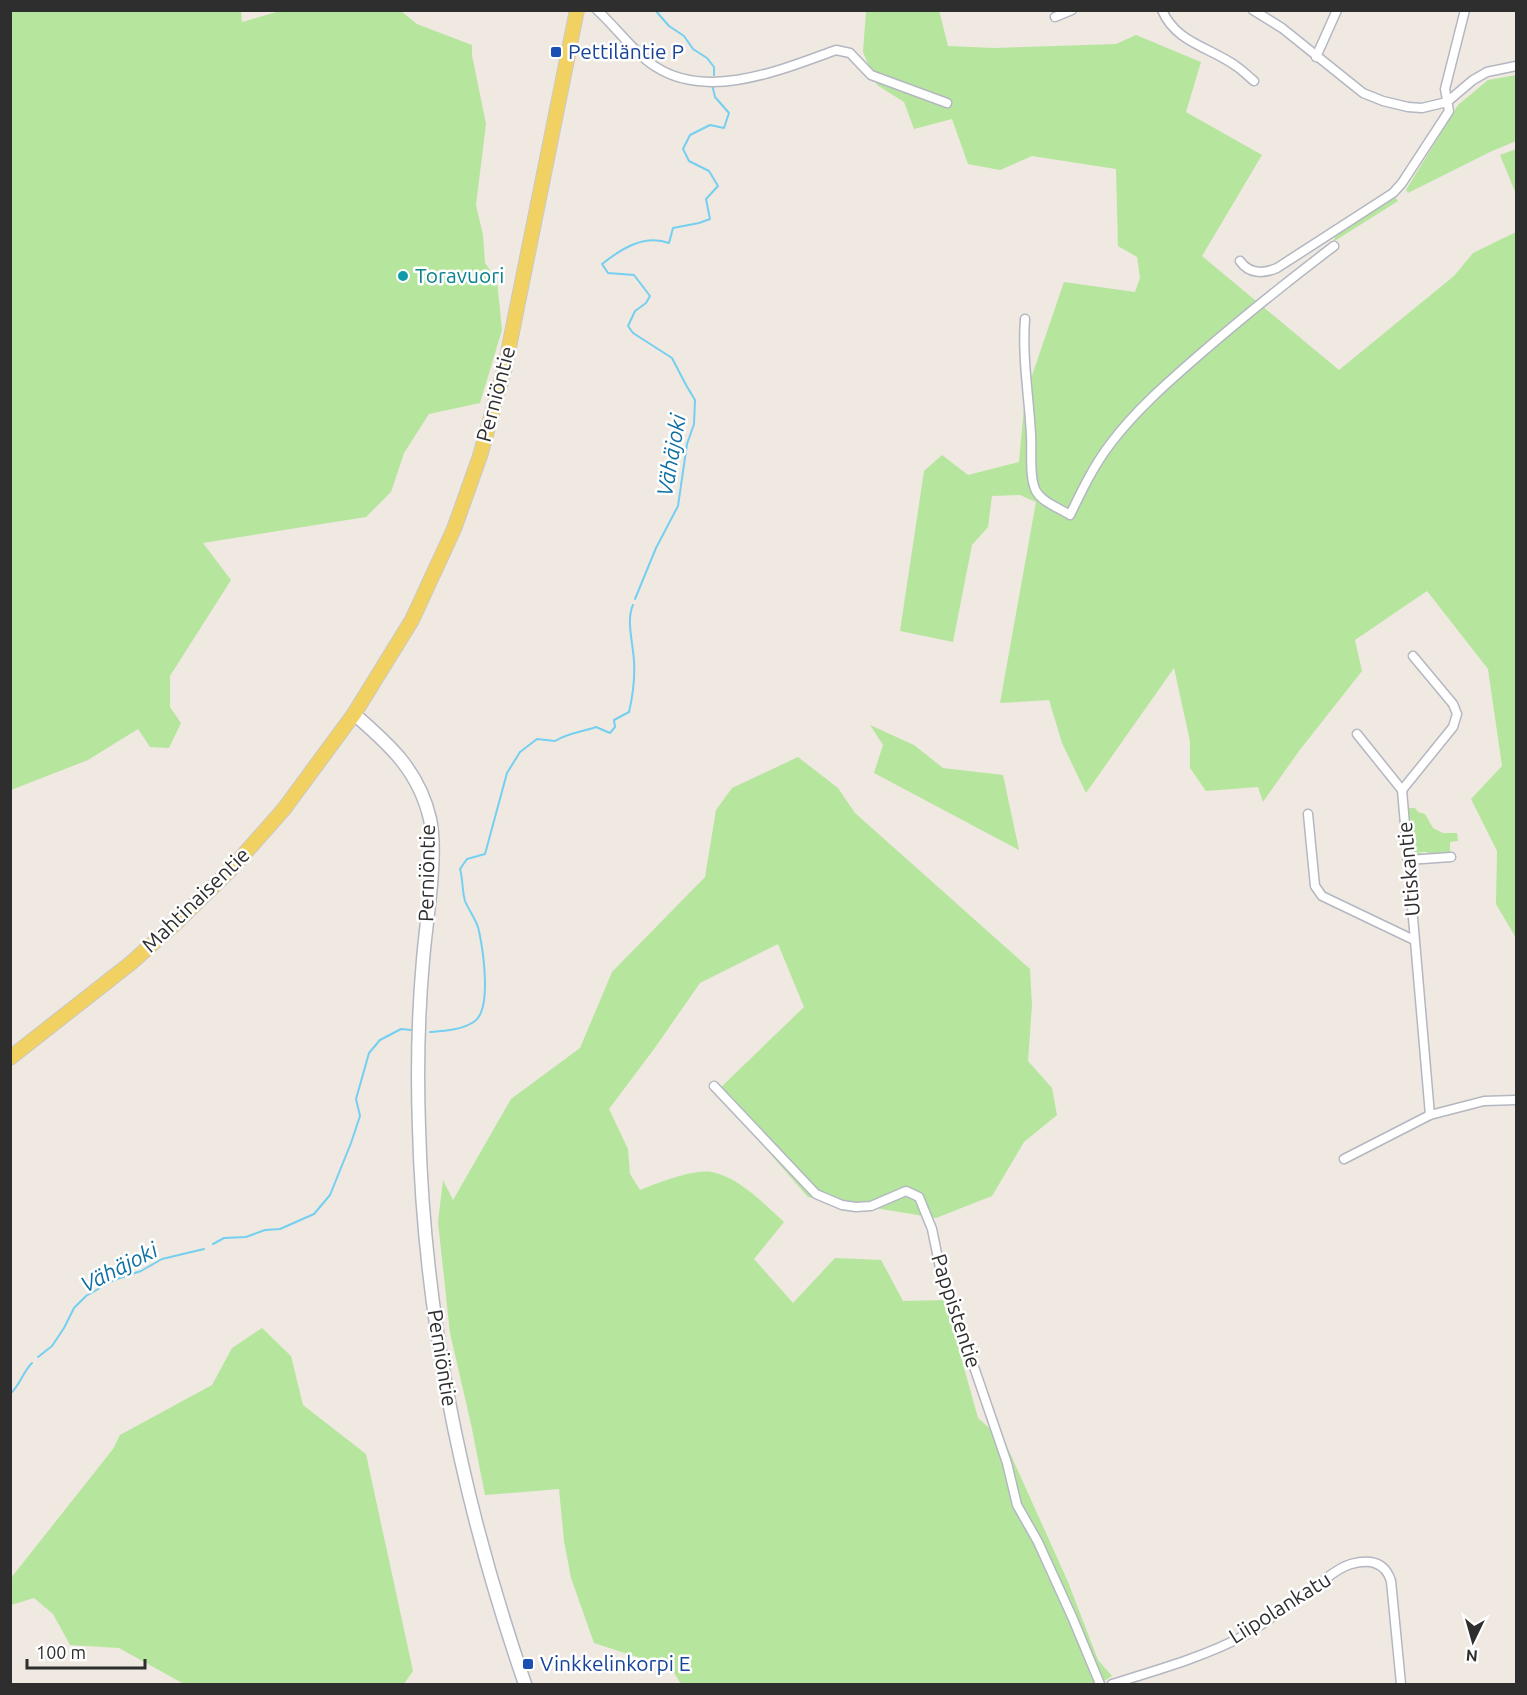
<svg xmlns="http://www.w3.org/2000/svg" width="1527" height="1695" font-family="Ubuntu,sans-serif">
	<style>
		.green { fill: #b6e59e }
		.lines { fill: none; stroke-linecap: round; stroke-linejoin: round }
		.stream { stroke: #75cff0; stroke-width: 2 }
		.minor-casing { stroke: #b4b7c1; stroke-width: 11 }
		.secondary-casing { stroke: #b4b7c1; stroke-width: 15 }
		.primary-casing { stroke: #c9c9c9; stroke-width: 16 }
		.minor { stroke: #fff; stroke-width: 8 }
		.secondary { stroke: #fff; stroke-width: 12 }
		.primary { stroke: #f2d163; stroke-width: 14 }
		.transit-dot { fill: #1a4fb4; stroke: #fff; stroke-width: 2 }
		.culture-dot { fill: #0f9aa8; stroke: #fff; stroke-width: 2 }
		.labels { text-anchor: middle; stroke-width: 5; stroke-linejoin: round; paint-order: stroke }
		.transit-label { font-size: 21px; fill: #164399; stroke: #fff; text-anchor: start }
		.culture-label { font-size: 21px; fill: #0d838f; stroke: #fff; text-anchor: start }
		.street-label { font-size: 21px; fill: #2e2e2e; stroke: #fff }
		.water-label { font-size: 22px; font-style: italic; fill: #0d6fa3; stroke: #fff }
	</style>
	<rect width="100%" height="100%" fill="#efe9e1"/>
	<!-- green -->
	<g class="green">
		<polygon points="939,10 948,46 994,48 1116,44 1136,35 1201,62 1186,112 1262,155 1202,256 1339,370 1454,276 1473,253 1516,232 1516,938 1496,904 1497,851 1471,799 1502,766 1488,669 1427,591 1355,640 1362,671 1299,751 1263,802 1258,787 1206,791 1190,768 1190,741 1174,668 1086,793 1062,743 1049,700 1000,703 1036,502 1020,495 992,496 988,527 972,545 953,642 900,631 924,471 942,455 968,475 1019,462 1025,396 1064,282 1135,292 1140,278 1137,257 1118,246 1116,169 1032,156 1000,170 968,164 952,119 914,129 904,102 877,85 863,52 866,11"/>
		<polygon points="11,11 241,11 242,22 280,11 401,11 417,24 472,45 472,55 486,124 476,205 483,235 485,263 497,280 502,330 480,403 429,414 404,453 391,492 366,517 203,543 231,580 170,676 170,707 181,723 169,748 150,747 138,729 88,760 11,790"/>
		<polygon points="1516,75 1516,141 1490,152 1408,193 1406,190 1458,105 1488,80"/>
		<polygon points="1516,149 1516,194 1500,155"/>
		<polygon points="1394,196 1398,201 1333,242 1336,235"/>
		<polygon points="870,725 914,745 943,768 1003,775 1019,850 874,773 883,745"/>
		<path d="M798 757 838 788 855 813 1030 969 1032 1005 1028 1061 1052 1088 1057 1115 1024 1142 992 1196 936 1218 808 1197 716 1092 804 1007 778 944 700 983 654 1049 609 1109 628 1149 630 1174 640 1190C659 1183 692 1169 712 1172 740 1178 763 1203 784 1222L754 1259 793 1303 835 1258 881 1260 903 1301 945 1300 978 1418 1005 1442 1068 1582 1098 1660 1112 1676 1099 1684H681L671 1668 594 1643 571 1578 564 1541 559 1489 485 1495 471 1424 450 1333 438 1222 443 1180 453 1200 511 1099 580 1048 612 972 705 877 716 810 732 788Z"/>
		<polygon points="1407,808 1415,808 1418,812 1425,814 1433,828 1443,833 1457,833 1458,841 1450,842 1450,853 1428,855 1427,852 1415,852 1422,853 1421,856 1410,856"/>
		<polygon points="262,1328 291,1356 303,1405 366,1454 413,1671 404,1684 184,1684 119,1648 70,1645 53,1614 34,1598 11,1605 11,1578 113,1449 120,1435 212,1385 232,1348"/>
	</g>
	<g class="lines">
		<!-- stream -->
		<g class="stream">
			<polyline points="655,10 669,26 684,36 693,49 707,58 714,67 714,75"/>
			<path d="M635 599 656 548 678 506 687 444 694 424 695 400 686 385 672 358 633 333 628 326 635 311 646 303 650 296 634 275 608 273 602 264C621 249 644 234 669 243L673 228 699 223 710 219 706 199 718 186 709 171 689 161 683 149 690 135 710 125 724 128 729 113 715 97 712 84"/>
			<path d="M430 1032C444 1031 463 1030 475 1021 492 1008 483 950 479 931 477 920 469 911 465 901 462 891 463 879 460 869L467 859 485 854 507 773 520 752 537 739 555 741C568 733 582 732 596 727L610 733 615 727 614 720 629 712C633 695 635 678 634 661 633 643 626 620 633 605"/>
			<polyline points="213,1244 224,1238 246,1237 265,1230 280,1229 314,1214 330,1195 351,1143 360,1116 356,1099 369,1053 380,1040 401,1029 411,1030"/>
			<polyline points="38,1357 52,1346 64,1328 74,1308 86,1296 114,1280 141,1271 162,1259 204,1249"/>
			<path d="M10 1394C21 1384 22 1373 32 1363"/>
		</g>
		<defs>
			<g id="minor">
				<path d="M597 10C617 28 633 52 656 67 709 101 783 69 836 50L850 53 871 75 947 103"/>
				<path d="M1162 10C1176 43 1210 47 1236 66 1242 70 1248 76 1254 81"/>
				<polyline points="1253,10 1282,28 1363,93 1383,101 1408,107 1422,108 1447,102 1473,80 1487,72 1516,66"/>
				<polyline points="1055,17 1072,10"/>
				<polyline points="1316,57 1337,10"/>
				<path d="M1240 261C1249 274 1263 274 1277 268L1393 193 1402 183 1449 111 1445 89 1465 10"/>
				<path d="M1025 319C1022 358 1029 396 1031 435 1032 450 1029 478 1036 491 1042 502 1059 508 1070 515 1082 490 1094 465 1111 443 1136 410 1167 383 1198 356 1243 317 1288 281 1334 246"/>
				<polyline points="1413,656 1453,704 1457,714 1453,727 1402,790 1430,1115"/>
				<polyline points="1357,734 1402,790"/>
				<polyline points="1308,814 1315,886 1322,896 1414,940"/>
				<polyline points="1408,860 1451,857"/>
				<polyline points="714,1086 816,1194 842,1205 856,1207 871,1206 906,1191 919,1197 932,1229 940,1268 1007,1463 1017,1505 1038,1542 1073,1619 1100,1684"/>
				<polyline points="1344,1159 1430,1115 1484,1101 1516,1100"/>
				<path d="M1112 1684C1154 1671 1207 1656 1245 1635 1270 1620 1293 1602 1317 1585 1327 1578 1339 1567 1351 1564 1370 1559 1385 1562 1391 1581L1401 1684"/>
			</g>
			<path id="secondary" d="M354 714C390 745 419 771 430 819 438 856 426 921 423 960 418 1016 417 1072 419 1128 424 1318 463 1505 525 1684"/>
			<polyline id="primary" points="10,1058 131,963 179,920 231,869 284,809 354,714 412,620 454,529 480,456 505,367 577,10"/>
		</defs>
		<!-- minor casing -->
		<use href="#minor" class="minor-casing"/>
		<!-- secondary casing -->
		<use href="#secondary" class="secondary-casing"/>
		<!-- primary casing -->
		<use href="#primary" class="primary-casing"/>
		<!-- minor -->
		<use href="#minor" class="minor"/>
		<!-- secondary -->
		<use href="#secondary" class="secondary"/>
		<!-- primary -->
		<use href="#primary" class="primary"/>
	</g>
	<!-- markers -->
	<g class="transit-dot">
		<rect x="550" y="46" width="12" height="12" rx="3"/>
		<rect x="522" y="1658" width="12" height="12" rx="3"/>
	</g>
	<circle class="culture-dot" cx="403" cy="276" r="6"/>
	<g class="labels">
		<!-- transit labels -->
		<g class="transit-label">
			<text x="568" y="59">Pettiläntie P</text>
			<text x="540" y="1671">Vinkkelinkorpi E</text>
		</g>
		<!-- culture labels -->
		<g class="culture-label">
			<text x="415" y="283">Toravuori</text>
		</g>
		<!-- street labels -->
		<g class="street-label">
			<text transform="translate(496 394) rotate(-75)" y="7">Perniöntie</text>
			<text transform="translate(1409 869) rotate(-95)" y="7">Utiskantie</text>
			<text transform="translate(427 873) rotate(-89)" y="7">Perniöntie</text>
			<text transform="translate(196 900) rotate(-44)" y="7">Mahtinaisentie</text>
			<text transform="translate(956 1311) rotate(72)" y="7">Pappistentie</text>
			<text transform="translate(442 1358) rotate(81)" y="7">Perniöntie</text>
			<text transform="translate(1280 1608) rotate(-32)" y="7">Liipolankatu</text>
		</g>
		<!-- water labels -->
		<g class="water-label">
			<text transform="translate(671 455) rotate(-80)" y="8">Vähäjoki</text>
			<text transform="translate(119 1267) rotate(-27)" y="8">Vähäjoki</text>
		</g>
	</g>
	<!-- border -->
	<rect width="1527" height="1695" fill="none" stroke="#2e2e2e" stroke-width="24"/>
	<!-- north arrow -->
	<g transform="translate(1473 1641) rotate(185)" stroke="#ffffff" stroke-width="4.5" paint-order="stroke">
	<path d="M0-4.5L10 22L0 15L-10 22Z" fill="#2e2e2e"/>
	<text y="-9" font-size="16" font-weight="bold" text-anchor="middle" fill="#2e2e2e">N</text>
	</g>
	<!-- scale -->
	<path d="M27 1659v9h118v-9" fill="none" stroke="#2e2e2e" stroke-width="3"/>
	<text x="36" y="1659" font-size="18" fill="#2e2e2e" stroke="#ffffff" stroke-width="4.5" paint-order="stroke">100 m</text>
</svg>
